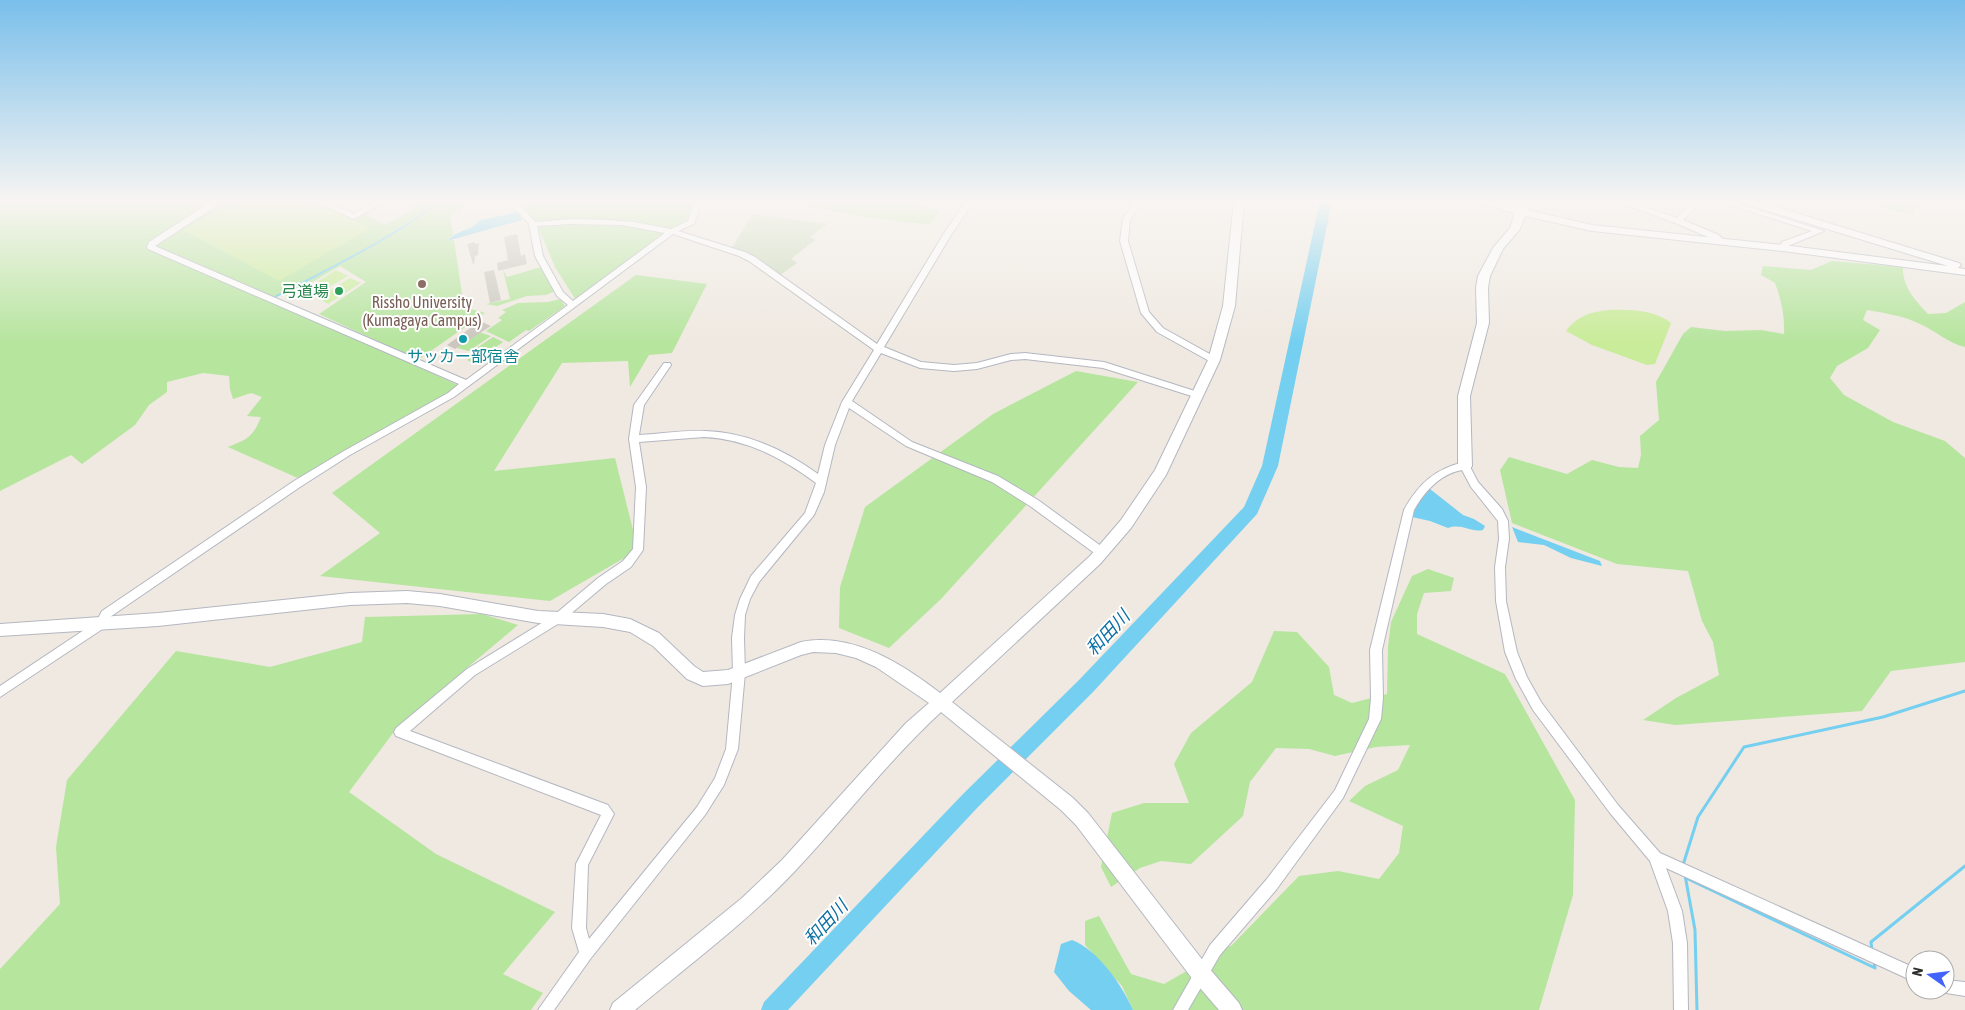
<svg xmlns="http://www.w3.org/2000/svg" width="1965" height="1010" font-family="'Asap Condensed','Noto Sans JP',sans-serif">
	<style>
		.green { fill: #b6e59e }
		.cemetery { fill: #c8d9b8 }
		.pitch { fill: #c9ec9a }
		.water { fill: #75cff0 }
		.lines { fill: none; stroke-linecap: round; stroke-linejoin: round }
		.stream-far1 { stroke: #75cff0; stroke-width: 2 }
		.stream { stroke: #75cff0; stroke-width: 3 }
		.river { fill: #75cff0; fill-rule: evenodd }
		.building { fill: #cbc7bf }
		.street-casing { stroke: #b4b7c1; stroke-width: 2 }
		.secondary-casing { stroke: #b4b7c1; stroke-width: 2 }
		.street { fill: #fff; fill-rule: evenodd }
		.secondary { fill: #fff; fill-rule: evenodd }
		.education-dot { fill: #8d6e63; stroke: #fff; stroke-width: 2 }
		.leisure-dot { fill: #2e9e5b; stroke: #fff; stroke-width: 2 }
		.culture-dot { fill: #0f9aa8; stroke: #fff; stroke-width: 2 }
		.labels { text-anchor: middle; stroke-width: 4; stroke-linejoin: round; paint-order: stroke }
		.leisure-label { font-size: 16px; fill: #27864d; stroke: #fff; text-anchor: end }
		.education-label { font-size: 16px; fill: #785e54; stroke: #fff }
		.culture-label { font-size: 16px; fill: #0d838f; stroke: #fff }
		.water-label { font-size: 18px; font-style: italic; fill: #0d6fa3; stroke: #fff }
	</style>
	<rect width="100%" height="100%" fill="#efe9e1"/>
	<!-- green -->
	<g class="green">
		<path d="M0 201H212L214 202 149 244 460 386 448 395 300 479 228 447C248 439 253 437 261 417L247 416 262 397 251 393 233 399 230 389 229 376 203 373 167 382V392L149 405 135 425 82 464 71 455 0 491Z"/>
		<polygon points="218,201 239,201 183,230 369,228 309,201 314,201 355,219 386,201 390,201 366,215 385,225 416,208 404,201 474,201 450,216 453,235 447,240 454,240 464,307 485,313 418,360 319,314 366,282 340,266 287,297 283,292 274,297 153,246 219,202"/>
		<polygon points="529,201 651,201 660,203 695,201 687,221 682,222 577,302 555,267 536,222 528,215 523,207"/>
		<polygon points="788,201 919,201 912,204 940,211 929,225 851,215"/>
		<polygon points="1862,201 1920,201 1912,215"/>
		<path d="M1832 261 1903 267C1902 287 1916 301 1928 314L1946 313 1965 302V347C1948 343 1936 331 1920 324 1904 316 1885 313 1867 310L1863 320 1880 330 1868 348 1837 366 1830 378 1844 395 1893 422 1945 441 1965 458V662L1891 671 1862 711 1675 725 1643 720 1676 698 1719 675 1713 642 1702 621 1688 571 1617 564 1512 523 1500 470 1509 457 1567 474 1592 460 1619 467 1638 468 1641 455 1640 436 1659 420 1656 382 1683 334 1691 327 1725 331 1761 330 1784 334C1785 316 1781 299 1775 283L1761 275 1763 266 1811 270Z"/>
		<polygon points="541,267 555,291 546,295 527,296 497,306 486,304 510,299 503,270 507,277"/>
		<polygon points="636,275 707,284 672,353 649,355 630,387 628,361 562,363 494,471 615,458 638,550 550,601 320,576 380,533 332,493"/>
		<polygon points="560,299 565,306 529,331 526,330 509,342 486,331 502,320 498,318 506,312 502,310 518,303 548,302"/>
		<polygon points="479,332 491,336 469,351 457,348"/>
		<polygon points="493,337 503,342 496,347 494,346 471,362 467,360 475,355 471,352"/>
		<polygon points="1076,371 1138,382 941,599 889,648 839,628 840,587 865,507 993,414"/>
		<polygon points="1428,569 1454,578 1451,591 1424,593 1417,614 1417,634 1505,674 1575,800 1573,895 1539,1010 1133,1010 1122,986 1085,945 1085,921 1099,916 1131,974 1164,984 1232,945 1299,876 1338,871 1379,879 1399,853 1403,826 1349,801 1365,786 1398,770 1410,745 1376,747 1335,756 1309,749 1276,748 1250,782 1243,816 1191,864 1161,861 1140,868 1111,887 1101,867 1112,813 1144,803 1189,803 1174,764 1191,733 1252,682 1274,631 1297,632 1329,667 1334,695 1352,703 1387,694 1388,647 1391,622 1412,576"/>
		<polygon points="482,614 518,625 399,725 349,792 436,854 555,912 503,974 543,993 531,1010 0,1010 0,969 60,904 56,847 67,780 176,651 270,667 362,642 365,617"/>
	</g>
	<!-- cemetery -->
	<polygon class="cemetery" points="752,214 827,224 810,237 815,240 791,259 797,263 780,275 757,257 732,248"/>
	<!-- pitch -->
	<g class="pitch">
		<polygon points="239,201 309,201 370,228 279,281 183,230"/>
		<polygon points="336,270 348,276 324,290 312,285"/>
		<polygon points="350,278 361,283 328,304 318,298"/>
		<path d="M1609 310C1627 309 1656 310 1671 323L1655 364 1647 365 1592 345 1566 331C1577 316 1590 312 1609 310Z"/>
	</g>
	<!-- water -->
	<g class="water">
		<path d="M518 212 522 220 447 241C458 229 470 232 480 220Z"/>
		<path d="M1430 489 1463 515 1474 519 1485 526 1483 530C1471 533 1462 523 1448 528L1430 521 1412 517 1418 503Z"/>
		<polygon points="1512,527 1600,561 1602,566 1571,558 1544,545 1518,542"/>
		<path d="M1072 940C1099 951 1121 984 1133 1010H1091L1069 991 1054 972 1061 944Z"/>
	</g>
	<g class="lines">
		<!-- stream-far1 -->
		<path class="stream-far1" d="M273 298C303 282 422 224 435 201"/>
		<!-- stream -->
		<g class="stream">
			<polyline points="1683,865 1698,817 1744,747 1883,717 1965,691"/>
			<polyline points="1685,875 1695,930 1697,1010"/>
			<polyline points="1686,878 1875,968 1874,961"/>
			<polyline points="1872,951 1871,942 1965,866"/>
		</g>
		<!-- river -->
		<polygon class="river" points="1320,201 1332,201 1278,466 1257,514 1093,692 978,807 788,1010 761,1010 764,1002 964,793 1079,680 1244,507 1262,466"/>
	</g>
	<!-- building -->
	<g class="building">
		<polygon points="517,234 521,256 525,254 527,264 498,271 497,263 508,260 504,237"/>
		<polygon points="475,242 475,244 479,243 478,255 475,256 474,264 473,264 467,244"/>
		<polygon points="494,270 501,300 490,303 484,272"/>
		<polygon points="482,322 491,326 455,349 447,345 476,324 478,325"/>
	</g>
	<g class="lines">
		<defs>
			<g id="street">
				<path d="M212 201 222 202 155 246 466 380 568 305 557 296 535 256 529 224 508 201H516L535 222 571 219 609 220 634 222 671 229 688 221C693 208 692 201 708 201L700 207 694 224 678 231 745 252 755 257 877 344 943 235 966 201H974L951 235 884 347 921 362 954 365 977 363 1011 354 1025 353 1104 362 1201 393 1203 395 1198 398 1103 368 1025 359 1011 360 977 369 954 371 920 368 881 353 852 401 912 442 998 476 1038 500 1105 549 1106 552 1105 555H1097L1030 506 992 482 906 446 849 408 835 445 824 492 814 515 759 582 750 599 745 615 744 638 745 673 738 749 724 785 705 815 591 958 554 1010H538L579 952 572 928 576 864 601 815 396 736 394 732 396 728 467 669 553 616 598 578 623 561 633 549 636 487 629 439 634 405 664 363H670L671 365 644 405 639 435C661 434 683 430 705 431 746 432 785 450 818 474L825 445 842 402 874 350 749 261 739 256 673 234 454 397 350 455 300 487 110 617 104 628 0 697V686L96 622 102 611 294 481 344 451 448 393 459 384 148 249 147 247 149 242ZM571 224 622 225 665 233 573 301 563 292 543 256 537 226ZM704 437C747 439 782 458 816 483L805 513 751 576 740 599 735 615 732 638 733 673 726 749 715 778 697 807 589 939 586 928 588 865 614 814 608 805 410 731 475 675 561 622 606 584 631 567 643 550 646 487 639 442Z"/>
				<polygon points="315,201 325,201 354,214 375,201 384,201 354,219"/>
				<polygon points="1135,201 1143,201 1130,219 1128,241 1149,312 1163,328 1217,358 1218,360 1217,362 1211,362 1157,332 1141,313 1120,241 1123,219"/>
				<polygon points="1615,201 1626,201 1677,218 1694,201 1702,201 1683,220 1719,235 1724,241 1723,243 1717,243 1713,239 1675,223"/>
				<polygon points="1718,201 1730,201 1824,231 1788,246 1786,250 1780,250 1779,248 1782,242 1812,231"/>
				<path d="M1465 462 1468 463 1478 482 1502 509 1508 521 1509 539 1505 567 1506 601 1517 652 1527 677 1541 702 1618 805 1660 853 1915 968V982L1666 868 1682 911 1687 943 1688 1010H1674L1673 943 1668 911 1650 861 1610 813 1533 710 1516 679 1505 652 1496 601 1495 567 1499 539 1498 521 1471 487 1462 470C1440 474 1425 491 1414 510L1382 650 1383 698 1381 719 1343 798 1276 890 1220 955 1188 1010H1173L1210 945 1266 880 1335 790 1369 719 1371 698 1370 650 1404 510C1418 484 1436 468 1465 462Z"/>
				<polygon points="1945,980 1965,982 1965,996 1940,992 1939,990 1945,990"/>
			</g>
			<g id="secondary">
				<path d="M1234 201H1244L1235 306 1220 360 1166 475 1131 528 1100 564 952 702 1073 798 1088 813 1208 967 1239 1003 1242 1010H1219L1194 981 1076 825 1061 810 941 712C888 761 844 819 795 871 747 922 689 965 635 1010H610L613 1003 742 898 782 860 906 723 929 703 876 667 856 658 836 653 813 652 801 655 728 684 703 686 687 679 653 646 630 632 603 627 538 623 440 606 407 603 350 605 158 626 0 636V624L158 613 350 593 407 591 440 594 538 611 603 614 630 619 659 633 694 666 703 672 728 670 801 642C852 632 901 663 940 693L1090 556 1121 520 1155 470 1208 360 1223 306Z"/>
				<polygon points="1477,201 1494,201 1517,208 1520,201 1530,201 1527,210 1592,225 1783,245 1948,266 1742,203 1741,201 1757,201 1959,263 1961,265 1958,268 1965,269 1965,275 1783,251 1592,231 1525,216 1520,229 1503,249 1490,276 1488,288 1489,323 1470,396 1472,466 1470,469 1460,469 1458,466 1458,396 1477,323 1476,288 1478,276 1493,248 1510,228 1515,213 1478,203"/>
			</g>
		</defs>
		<!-- street casing -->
		<use href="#street" class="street-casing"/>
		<!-- secondary casing -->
		<use href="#secondary" class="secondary-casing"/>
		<!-- street -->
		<use href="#street" class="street"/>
		<!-- secondary -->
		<use href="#secondary" class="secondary"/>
	</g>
	<!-- sky -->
	<linearGradient id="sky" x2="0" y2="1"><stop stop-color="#7abfeb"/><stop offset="0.59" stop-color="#f8f5f2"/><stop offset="1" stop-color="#f8f5f2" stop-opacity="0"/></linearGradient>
	<rect width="1965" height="342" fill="url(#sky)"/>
	<!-- markers -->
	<circle class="education-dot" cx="422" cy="284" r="5"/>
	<circle class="leisure-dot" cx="339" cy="291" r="5"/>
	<circle class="culture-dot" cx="463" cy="339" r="5"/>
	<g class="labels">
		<!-- leisure labels -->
		<g class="leisure-label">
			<text x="329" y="297">弓道場</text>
		</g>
		<!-- education labels -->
		<g class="education-label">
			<text x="422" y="308">Rissho University<tspan x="422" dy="18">(Kumagaya Campus)</tspan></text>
		</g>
		<!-- culture labels -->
		<g class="culture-label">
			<text x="463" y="362">サッカー部宿舎</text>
		</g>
		<!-- water labels -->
		<g class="water-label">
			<text transform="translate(1108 633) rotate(-47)" y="6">和田川</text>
			<text transform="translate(826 923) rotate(-47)" y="6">和田川</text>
		</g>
	</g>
	<!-- north arrow -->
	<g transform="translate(1930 975) rotate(284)"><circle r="24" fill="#ffffff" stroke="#ababab"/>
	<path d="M0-4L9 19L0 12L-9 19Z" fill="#4264fb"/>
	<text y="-8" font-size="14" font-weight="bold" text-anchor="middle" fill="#2e2e2e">N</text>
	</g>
</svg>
